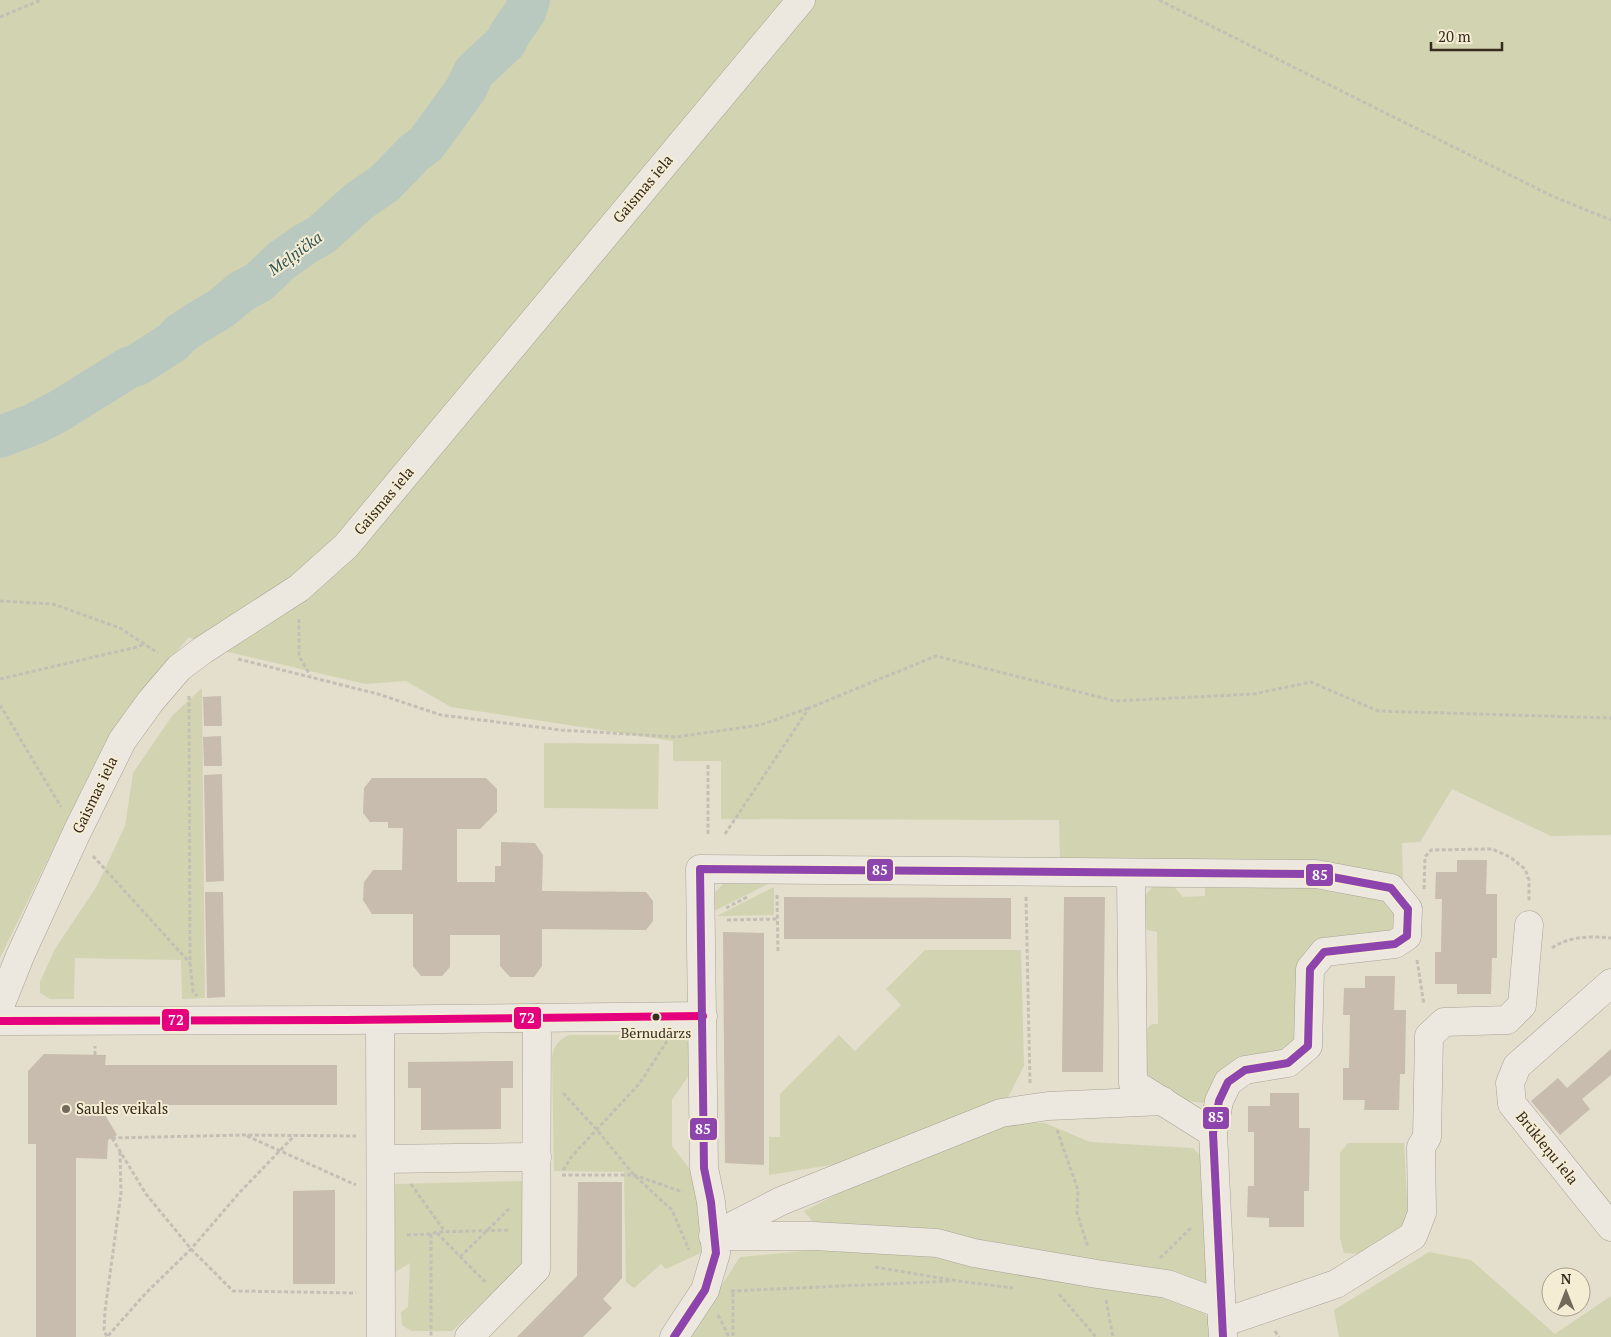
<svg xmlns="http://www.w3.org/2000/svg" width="1611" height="1337" font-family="'PT Serif',serif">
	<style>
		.green { fill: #d2d3b0 }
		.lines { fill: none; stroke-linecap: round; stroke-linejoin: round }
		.river { stroke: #b9c9bf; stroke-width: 42 }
		.building { fill: #c7bcae }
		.minor-casing { stroke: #a9a296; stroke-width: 29 }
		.path { stroke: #c4bfb5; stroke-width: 3; stroke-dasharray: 4 2.5; stroke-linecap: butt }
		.minor { stroke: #ece8df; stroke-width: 28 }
		.bus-1-casing { stroke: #f4ecd3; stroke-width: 11 }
		.bus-2-casing { stroke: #f4ecd3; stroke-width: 11 }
		.bus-1 { stroke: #e5007d; stroke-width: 8 }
		.bus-2 { stroke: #8e44ad; stroke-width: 8 }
		.bus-dot { fill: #372b1e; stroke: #f4ecd3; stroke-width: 2 }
		.poi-dot { fill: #746a5b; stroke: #f4ecd3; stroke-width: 2 }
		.labels { text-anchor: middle; stroke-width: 4; stroke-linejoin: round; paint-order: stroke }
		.bus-label { font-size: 14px; fill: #372b1e; stroke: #f4ecd3 }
		.street-label { font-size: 15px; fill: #372b1e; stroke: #f4ecd3 }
		.poi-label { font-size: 15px; fill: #372b1e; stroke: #f4ecd3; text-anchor: start }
		.water-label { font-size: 16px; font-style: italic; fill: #2e5655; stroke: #f4ecd3 }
		.line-badge { stroke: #f4ecd3; stroke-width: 2 }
		.badge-label { font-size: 14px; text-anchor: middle; font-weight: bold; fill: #fff }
	</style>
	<rect width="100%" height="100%" fill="#e4decd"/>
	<!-- green -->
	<g class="green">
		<polygon points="0,0 1611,0 1611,835 1551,836 1452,789 1420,842 1402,843 1403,879 1307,863 1060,859 1059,820 721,819 721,761 673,761 673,741 451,707 406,681 365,684 211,648 189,637 126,710 102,748 0,958"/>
		<polygon points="202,688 205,998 182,999 181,960 75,958 74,999 50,999 40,993 40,982 55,949 97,886 125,826 133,773 172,716"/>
		<polygon points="544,743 659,744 658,809 544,808"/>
		<path d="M1168 880 1183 897 1205 896V887L1318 883 1319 890 1387 899 1397 905V935L1320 942 1296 1044 1287 1053C1241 1056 1223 1056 1204 1103L1177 1100 1156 1087 1143 1067V1032L1152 1024H1158L1157 932 1147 930 1141 924 1144 897 1157 881Z"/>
		<polygon points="725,882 772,882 712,912 712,895"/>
		<polygon points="774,887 774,915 717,916"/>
		<polygon points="925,950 1021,950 1024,1066 1005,1103 855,1161 769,1175 769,1137 780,1137 780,1094 839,1035 855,1051 901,1005 886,989"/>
		<path d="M569 1035H681L690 1044 691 1072 672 1100V1146L692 1172 705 1251 666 1269 661 1264 634 1288 626 1282 624 1172 554 1171 552 1057C554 1046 558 1040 569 1035Z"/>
		<polygon points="1007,1122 1045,1123 1090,1142 1193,1148 1206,1161 1206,1287 812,1221 804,1211 903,1161"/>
		<polygon points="1348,1143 1404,1143 1408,1218 1396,1233 1363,1254 1344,1253 1340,1238 1340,1153"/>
		<polygon points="523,1181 525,1255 522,1266 452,1331 411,1331 402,1325 401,1312 408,1307 410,1263 395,1272 395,1184"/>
		<polygon points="857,1246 941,1253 1197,1303 1214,1326 1214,1337 688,1337 740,1257"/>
		<polygon points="1429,1252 1471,1260 1555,1334 1611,1296 1611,1337 1339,1337 1334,1310"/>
	</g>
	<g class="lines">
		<!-- river -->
		<polyline class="river" points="0,437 34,424 59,411 128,368 137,365 173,342 180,334 195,324 220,309 242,291 259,282 281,261 305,244 321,235 359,201 385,183 414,153 426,144 466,89 474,72 506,42 509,35 525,12 529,0"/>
	</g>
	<!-- building -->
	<g class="building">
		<polygon points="221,696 222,726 204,726 203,697"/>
		<polygon points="221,736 222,766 204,766 203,737"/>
		<polygon points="222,774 224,881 206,882 204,775"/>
		<polygon points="372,778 486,778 497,789 497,812 480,829 457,829 457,882 495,882 495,866 501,866 501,842 535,843 543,855 542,891 646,892 653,901 653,921 646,930 542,929 542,966 534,977 510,977 500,966 500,935 450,935 450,967 442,976 421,976 413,966 413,914 372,914 363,900 364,882 373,870 402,870 403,828 388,828 388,822 370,822 363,813 364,788"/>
		<polygon points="1457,860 1487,860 1486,894 1497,894 1497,958 1492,958 1491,994 1457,994 1457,984 1435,984 1435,952 1441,952 1442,899 1435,899 1436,872 1457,872"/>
		<polygon points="205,892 223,892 225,997 207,998"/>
		<polygon points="784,897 1011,898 1011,939 784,939"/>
		<polygon points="1064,897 1105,897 1103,1072 1062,1072"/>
		<polygon points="723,932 764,933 764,1165 725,1163"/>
		<polygon points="1365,976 1395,976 1394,1010 1406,1010 1405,1074 1400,1074 1399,1110 1364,1110 1365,1100 1343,1100 1343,1068 1349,1068 1350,1015 1343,1015 1344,988 1365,988"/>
		<polygon points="1611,1049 1611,1075 1582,1099 1590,1109 1560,1135 1531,1101 1558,1078 1567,1088"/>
		<polygon points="44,1054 106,1055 105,1065 337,1065 337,1105 99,1105 117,1135 108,1140 107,1159 76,1158 76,1337 36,1337 36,1144 28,1144 28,1071"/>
		<polygon points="513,1061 513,1088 501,1088 501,1129 421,1130 421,1088 408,1088 408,1062"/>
		<polygon points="1270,1093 1299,1093 1299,1128 1310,1128 1309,1191 1304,1191 1304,1227 1269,1227 1269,1218 1247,1217 1248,1186 1254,1186 1254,1132 1248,1132 1248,1106 1270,1106"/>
		<polygon points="578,1182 622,1182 622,1278 603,1299 612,1308 583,1337 517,1337 577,1276"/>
		<polygon points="335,1190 335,1284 293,1284 293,1191"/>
	</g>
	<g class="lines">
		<defs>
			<g id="minor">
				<polyline points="1131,873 1133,1083 1213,1133"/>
				<polyline points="1611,983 1517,1066 1510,1083 1512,1104 1611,1227"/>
				<polyline points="0,1006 20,956 77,832 122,741 150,702 179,668 203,650 299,588 346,546 801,0"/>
				<polyline points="380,1020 381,1337"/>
				<polyline points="0,1021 346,1020 703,1016"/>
				<polyline points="381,1159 537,1157"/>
				<polyline points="717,1234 781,1201 1001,1113 1048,1106 1163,1101"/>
				<polyline points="713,1236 814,1236 937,1243 974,1253 1097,1274 1167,1284 1221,1304"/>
				<polyline points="1222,1323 1336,1284 1413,1236 1422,1213 1421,1147 1427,1137 1429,1036 1444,1022 1507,1020 1522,1005 1529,925"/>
				<polyline points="469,1337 536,1269 537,1018"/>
				<polyline points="674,1337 705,1290 716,1253 711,1202 704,1168 700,869 1316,874 1391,888 1408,909 1407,936 1395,944 1324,952 1310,969 1308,1046 1288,1063 1245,1070 1228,1082 1219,1101 1213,1133 1223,1337"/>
			</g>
		</defs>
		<!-- minor casing -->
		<use href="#minor" class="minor-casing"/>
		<!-- path -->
		<g class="path">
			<polyline points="1159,0 1552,196 1611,220"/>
			<polyline points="0,17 41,0"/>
			<polyline points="0,601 53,604 120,628 158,653"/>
			<polyline points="299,619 299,656 310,675"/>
			<polyline points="238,659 378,694 441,715 561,730 676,737 760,725 809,708"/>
			<polyline points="0,679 137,647 145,644"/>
			<polyline points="189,696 190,963 193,991 197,996"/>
			<polyline points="0,705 61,807"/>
			<polyline points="708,834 708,765"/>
			<polyline points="725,834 809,708 936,656 1115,701 1254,694 1311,682 1378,711 1611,718"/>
			<polyline points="93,856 190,963"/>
			<polyline points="1424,889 1425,857 1431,850 1492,849 1510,857 1525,869 1529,880 1529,902"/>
			<polyline points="777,895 778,952"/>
			<polyline points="1026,897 1030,1083"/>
			<polyline points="726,908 749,896"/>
			<polyline points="727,920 777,919"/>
			<path d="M1552 948C1569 936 1590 936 1611 938"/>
			<polyline points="1417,960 1424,1005"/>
			<polyline points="95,1055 95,1046"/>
			<polyline points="563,1093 597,1130 634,1175 672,1210 689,1250"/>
			<polyline points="1057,1130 1078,1190 1077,1213 1088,1247"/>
			<polyline points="247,1136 356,1185"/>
			<polyline points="112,1138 146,1194 191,1249 233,1291 356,1293"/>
			<polyline points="112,1138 244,1135 356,1136"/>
			<polyline points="120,1152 121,1193 105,1311 104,1330 107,1337 145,1294 191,1249 240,1192 295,1135"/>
			<polyline points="563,1170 572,1156 640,1083 667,1041"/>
			<polyline points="562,1175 634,1175 683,1192"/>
			<polyline points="411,1184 445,1232"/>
			<polyline points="437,1233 487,1284"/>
			<polyline points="431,1234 431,1337"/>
			<polyline points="407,1235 431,1234 437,1232 510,1230"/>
			<polyline points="460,1257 511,1207"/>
			<polyline points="1160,1258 1191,1228"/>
			<polyline points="875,1267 958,1281 1013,1288"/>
			<polyline points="731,1291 952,1281"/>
			<polyline points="733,1293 733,1337"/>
			<polyline points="1059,1294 1096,1337"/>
			<polyline points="1106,1300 1113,1337"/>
			<polyline points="718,1315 729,1337"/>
			<polyline points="1275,1331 1279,1337"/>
		</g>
		<!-- minor -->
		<use href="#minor" class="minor"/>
		<defs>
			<polyline id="bus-1" points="0,1021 346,1020 703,1016"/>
			<polyline id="bus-2" points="674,1337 705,1290 716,1253 711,1202 704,1168 700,869 1316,874 1391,888 1408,909 1407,936 1395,944 1324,952 1310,969 1308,1046 1288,1063 1245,1070 1228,1082 1219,1101 1213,1133 1223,1337"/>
		</defs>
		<!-- bus-1 casing -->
		<use href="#bus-1" class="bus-1-casing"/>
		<!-- bus-2 casing -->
		<use href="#bus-2" class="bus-2-casing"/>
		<!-- bus-1 -->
		<use href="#bus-1" class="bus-1"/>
		<!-- bus-2 -->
		<use href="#bus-2" class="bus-2"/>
	</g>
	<!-- markers -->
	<circle class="bus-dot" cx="656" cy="1017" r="4.5"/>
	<circle class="poi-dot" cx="66" cy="1109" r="5"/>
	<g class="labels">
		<!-- bus labels -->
		<g class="bus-label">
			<text x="656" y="1038">Bērnudārzs</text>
		</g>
		<!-- street labels -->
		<g class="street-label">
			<text transform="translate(643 189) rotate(-50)" y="5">Gaismas iela</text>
			<text transform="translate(384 501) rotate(-50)" y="5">Gaismas iela</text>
			<text transform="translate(95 795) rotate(-64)" y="5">Gaismas iela</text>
			<text transform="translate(1547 1148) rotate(51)" y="5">Brūkleņu iela</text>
		</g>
		<!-- poi labels -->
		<g class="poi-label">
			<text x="76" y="1114">Saules veikals</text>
		</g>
		<!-- water labels -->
		<g class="water-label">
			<text transform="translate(295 253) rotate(-36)" y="6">Meļņička</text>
		</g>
	</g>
	<g class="line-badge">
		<rect x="866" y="858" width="28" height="24" rx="5" fill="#8e44ad"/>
		<rect x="1305" y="863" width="29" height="24" rx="5" fill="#8e44ad"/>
		<rect x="513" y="1006" width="29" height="24" rx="5" fill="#e5007d"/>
		<rect x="161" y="1008" width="29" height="24" rx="5" fill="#e5007d"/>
		<rect x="1202" y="1106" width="28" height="24" rx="5" fill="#8e44ad"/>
		<rect x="689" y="1117" width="29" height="24" rx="5" fill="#8e44ad"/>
	</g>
	<g class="badge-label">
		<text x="880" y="875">85</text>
		<text x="1320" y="880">85</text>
		<text x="527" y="1023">72</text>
		<text x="176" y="1025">72</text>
		<text x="1216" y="1122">85</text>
		<text x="703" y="1134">85</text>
	</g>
	<!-- north arrow -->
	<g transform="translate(1566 1292)"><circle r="24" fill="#f4ecd3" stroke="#a89f8b"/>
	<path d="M0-4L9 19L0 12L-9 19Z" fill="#746a5b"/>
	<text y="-8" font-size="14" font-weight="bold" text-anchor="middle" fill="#372b1e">N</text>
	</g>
	<!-- scale -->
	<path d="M1431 42v8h71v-8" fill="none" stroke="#372b1e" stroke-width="2.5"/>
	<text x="1438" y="42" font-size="15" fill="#372b1e" stroke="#f4ecd3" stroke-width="4" paint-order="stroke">20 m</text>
</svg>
